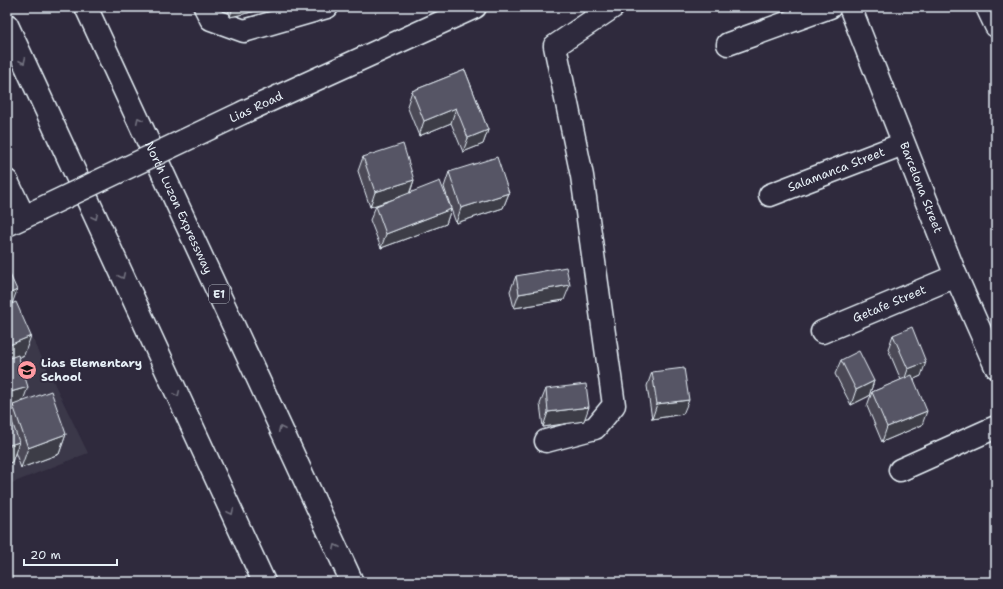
<svg xmlns="http://www.w3.org/2000/svg" width="1003" height="589" font-family="'Shantell Sans',sans-serif">
	<style>
		.built { fill: #3b3749 }
		.lines { fill: none; stroke-linecap: round; stroke-linejoin: round }
		.minor-casing { stroke: #e8f1f8; stroke-width: 25 }
		.secondary-casing { stroke: #e8f1f8; stroke-width: 25 }
		.motorway-casing { stroke: #e8f1f8; stroke-width: 25 }
		.minor { stroke: #2f2a3d; stroke-width: 22 }
		.secondary { stroke: #2f2a3d; stroke-width: 22 }
		.motorway { stroke: #2f2a3d; stroke-width: 22 }
		.secondary-bridge-casing { stroke: #e8f1f8; stroke-width: 25; stroke-linecap: butt }
		.secondary-bridge { stroke: #2f2a3d; stroke-width: 22 }
		.wall { fill: #4b4957; stroke: #e8f1f8; fill-rule: evenodd }
		.shaded-wall { fill: #3d3c47; stroke: #e8f1f8 }
		.building { fill: #575565; stroke: #e8f1f8 }
		.oneway { stroke: #70707e }
		.labels { text-anchor: middle; stroke-width: 4; stroke-linejoin: round; paint-order: stroke }
		.shield { fill: #2f2a3d; stroke: #b0b5c0; stroke-width: 1 }
		.shield-label { font-size: 11px; font-weight: bold; fill: #e8f1f8 }
		.street-label { font-size: 12px; fill: #e8f1f8; stroke: #2f2a3d }
		.poi-label { font-size: 12px; font-weight: bold; fill: #e8f1f8; stroke: #2f2a3d; text-anchor: start }
	</style>
	<rect width="100%" height="100%" fill="#2f2a3d"/>
	<filter id="ink" filterUnits="userSpaceOnUse"><feTurbulence type="fractalNoise" baseFrequency=".025" numOctaves="2"/><feDisplacementMap in="SourceGraphic" scale="8" xChannelSelector="R" yChannelSelector="G"/><feConvolveMatrix kernelMatrix="1 2 1 2 8 2 1 2 1" color-interpolation-filters="sRGB"/></filter>
	<g filter="url(#ink)">
		<!-- built -->
		<polygon class="built" points="7,286 88,453 7,485"/>
		<g class="lines">
			<defs>
				<g id="minor">
					<polyline points="205,7 211,19 244,31 327,7"/>
					<path id="s1" d="M850 7 956 276 996 367"/>
					<polyline points="987,7 996,26"/>
					<polyline points="728,44 830,7"/>
					<path id="s2" d="M770 195 903 144"/>
					<path id="s3" d="M822 332 956 276"/>
					<polyline points="546,441 595,428 614,405 582,176 555,46 613,7"/>
					<polyline points="900,470 996,427"/>
				</g>
				<g id="secondary">
					<polyline points="244,112 475,7"/>
					<polyline points="7,181 24,217"/>
					<polyline points="7,225 37,211"/>
				</g>
				<g id="motorway">
					<path id="s4" d="M86 7 352 582"/>
					<polyline points="7,25 264,582"/>
				</g>
			</defs>
			<!-- minor casing -->
			<use href="#minor" class="minor-casing"/>
			<!-- secondary casing -->
			<use href="#secondary" class="secondary-casing"/>
			<!-- motorway casing -->
			<use href="#motorway" class="motorway-casing"/>
			<!-- minor -->
			<use href="#minor" class="minor"/>
			<!-- secondary -->
			<use href="#secondary" class="secondary"/>
			<!-- motorway -->
			<use href="#motorway" class="motorway"/>
			<defs>
				<polyline id="secondary-bridge" points="38,210 244,112"/>
			</defs>
			<!-- secondary-bridge casing -->
			<use href="#secondary-bridge" class="secondary-bridge-casing"/>
			<!-- secondary-bridge -->
			<use href="#secondary-bridge" class="secondary-bridge"/>
		</g>
		<!-- wall -->
		<g class="wall">
			<polygon points="228,7 266,7 265,9 230,17"/>
			<polygon points="465,70 488,130 483,144 463,152 451,123 419,136 407,106 412,91"/>
			<polygon points="363,157 414,180 410,193 451,208 444,187 449,172 509,193 503,208 456,223 451,209 446,224 381,248 370,220 376,206 389,201 370,207 358,171"/>
			<path d="M7 268 12 303 24 355 19 358 23 401 66 434 59 454 21 468 15 452 12 462 7 464ZM8 410H11L9 414Z"/>
			<polygon points="516,276 564,300 514,308 510,291"/>
			<polygon points="893,335 921,376 914,379 922,425 882,442 867,406 872,392 901,380 888,349"/>
			<polygon points="841,360 874,381 869,396 851,405 835,374"/>
			<polygon points="652,372 683,414 652,419 647,386"/>
			<polygon points="546,389 584,421 543,427 540,404"/>
		</g>
		<!-- shaded-wall -->
		<g class="shaded-wall">
			<polygon points="233,7 266,7 265,9 230,17"/>
			<polygon points="456,108 451,123 419,136 424,121"/>
			<polygon points="488,130 483,144 463,152 468,138"/>
			<polygon points="414,180 409,194 370,207 375,192"/>
			<polygon points="509,193 503,208 456,223 461,208"/>
			<polygon points="451,209 446,224 381,248 386,234"/>
			<polygon points="570,285 564,300 514,308 519,294"/>
			<polygon points="17,290 10,310 7,311 7,295"/>
			<polygon points="31,336 24,355 7,363 7,346"/>
			<polygon points="926,362 921,376 903,384 908,369"/>
			<polygon points="874,381 869,396 851,405 856,390"/>
			<polygon points="28,387 21,406 13,405 11,410 7,411 7,393"/>
			<polygon points="689,400 683,414 652,419 657,404"/>
			<polygon points="589,407 584,421 543,427 548,412"/>
			<polygon points="927,411 922,425 882,442 887,427"/>
			<polygon points="66,434 59,454 21,468 28,448"/>
			<polygon points="19,442 12,462 7,464 7,446"/>
		</g>
		<!-- building -->
		<g class="building">
			<polygon points="465,70 488,130 468,138 456,108 424,121 412,91"/>
			<polygon points="403,144 414,180 375,192 363,157"/>
			<polygon points="497,157 509,193 461,208 449,172"/>
			<polygon points="440,181 451,209 386,234 376,206"/>
			<polygon points="566,267 570,285 519,294 516,276"/>
			<polygon points="7,268 17,290 7,295"/>
			<polygon points="16,302 31,336 7,346 7,306"/>
			<polygon points="912,327 926,362 908,369 893,335"/>
			<polygon points="859,351 874,381 856,390 841,360"/>
			<polygon points="18,355 28,387 7,393 7,359"/>
			<polygon points="684,368 689,400 657,404 652,372"/>
			<polygon points="912,375 927,411 887,427 872,392"/>
			<polygon points="586,384 589,407 548,412 546,389"/>
			<polygon points="51,391 66,434 28,448 13,405"/>
			<polygon points="7,407 19,442 7,446"/>
			<polygon points="559,579 560,582 546,582"/>
		</g>
		<!-- one-way arrows -->
		<defs><path id="oneway-chevron" d="M-2-3.5L2.5 0L-2 3.5" fill="none" stroke-width="1.6" stroke-linecap="round" stroke-linejoin="round"/></defs>
		<g class="oneway">
			<use href="#oneway-chevron" transform="translate(23 61) rotate(65)"/>
			<use href="#oneway-chevron" transform="translate(139 120) rotate(-115)"/>
			<use href="#oneway-chevron" transform="translate(95 217) rotate(65)"/>
			<use href="#oneway-chevron" transform="translate(122 276) rotate(65)"/>
			<use href="#oneway-chevron" transform="translate(177 394) rotate(65)"/>
			<use href="#oneway-chevron" transform="translate(281 429) rotate(-115)"/>
			<use href="#oneway-chevron" transform="translate(231 512) rotate(65)"/>
			<use href="#oneway-chevron" transform="translate(336 547) rotate(-115)"/>
		</g>
	</g>
	<!-- icons -->
	<defs>
		<symbol id="school-disc" viewBox="-11 -11 22 22"><circle r="9.5" fill="#ff9aa2" stroke="#2f2a3d"/><path d="M0-5L7-2L0 1L-7-2ZM-4 1L0 2.5L4 1V4Q0 6-4 4Z" fill="#111"/></symbol>
	</defs>
	<g fill-rule="evenodd">
		<use href="#school-disc" x="16" y="359" width="22" height="22"/>
	</g>
	<g class="labels">
		<!-- shield labels -->
		<rect class="shield" x="209" y="285" width="20" height="18" rx="3"/>
		<g class="shield-label">
			<text x="219" y="298">E1</text>
		</g>
		<!-- street labels -->
		<g class="street-label">
			<text transform="translate(256 107) rotate(-25)" y="4">Lias Road</text>
			<text dy="4" stroke="none"><textPath href="#s2" startOffset="71">Salamanca Street</textPath></text>
			<text dy="4" stroke="none"><textPath href="#s1" startOffset="194">Barcelona Street</textPath></text>
			<text dy="4" stroke="none"><textPath href="#s4" startOffset="221">North Luzon Expressway</textPath></text>
			<text dy="4" stroke="none"><textPath href="#s3" startOffset="73">Getafe Street</textPath></text>
		</g>
		<!-- poi labels -->
		<g class="poi-label">
			<text x="41" y="367">Lias Elementary<tspan x="41" dy="14">School</tspan></text>
		</g>
	</g>
	<!-- margin -->
	<rect width="1003" height="589" fill="none" stroke="#2f2a3d" stroke-width="24"/>
	<rect x="12" y="12" width="979" height="565" fill="none" stroke="#e8f1f8" stroke-width="1.5" filter="url(#ink)"/>
	<!-- scale -->
	<path d="M24 559v6h93v-6" fill="none" stroke="#e8f1f8" stroke-width="2"/>
	<text x="30" y="559" font-size="12" fill="#e8f1f8" stroke="#2f2a3d" stroke-width="3" paint-order="stroke">20 m</text>
</svg>
